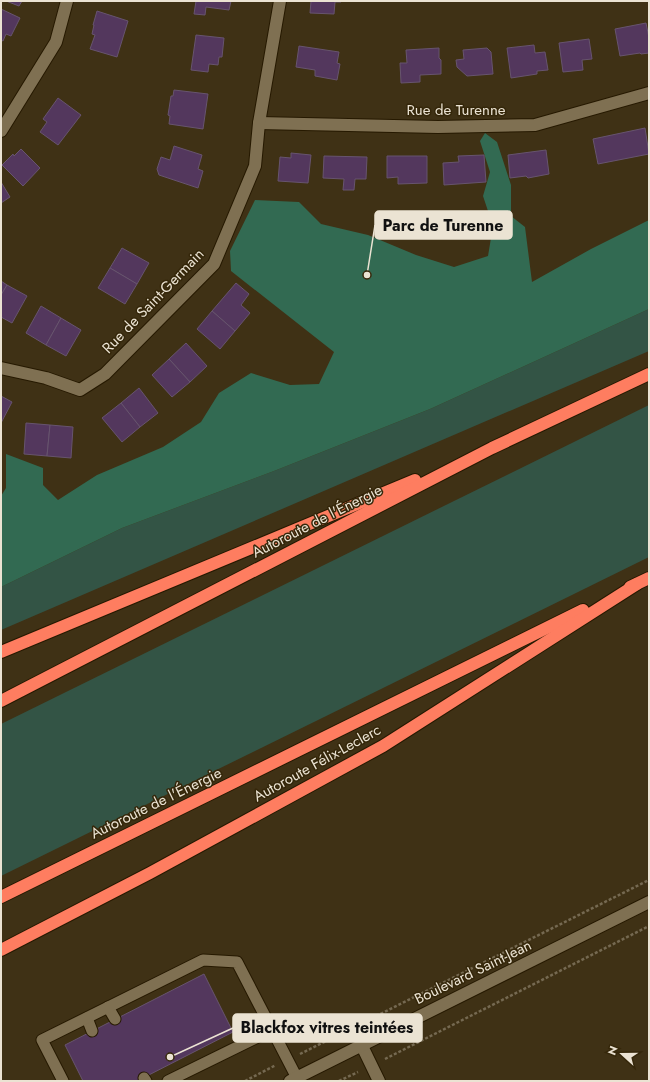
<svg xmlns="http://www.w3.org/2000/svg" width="650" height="1082" font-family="Jost,sans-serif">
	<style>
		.green { fill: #335445 }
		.forest { fill: #326a52 }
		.building { fill: #53375d; stroke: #67546e }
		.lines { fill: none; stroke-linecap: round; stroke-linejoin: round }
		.lane-casing { stroke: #261900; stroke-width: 13 }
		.street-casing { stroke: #261900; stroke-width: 14 }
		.secondary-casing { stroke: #261900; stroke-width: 14 }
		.highway-casing { stroke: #261900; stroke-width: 14 }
		.path { stroke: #756951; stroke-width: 2.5; stroke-dasharray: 3 2; stroke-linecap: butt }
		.lane { stroke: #7f7052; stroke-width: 11 }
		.street { stroke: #7f7052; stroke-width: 12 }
		.secondary { stroke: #7f7052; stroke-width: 12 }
		.highway { stroke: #fe7d60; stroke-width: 12 }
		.labels { text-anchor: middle; stroke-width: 3; stroke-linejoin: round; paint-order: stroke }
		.street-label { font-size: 15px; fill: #ebe3d3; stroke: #35270a }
		.leader { fill: none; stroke: #ebe3d3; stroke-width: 1.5 }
		.callout-dot { fill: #ebe3d3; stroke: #35270a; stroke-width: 1.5 }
		.callout { fill: #ebe3d3; stroke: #ebe3d3; stroke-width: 1.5 }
		.callout-label { font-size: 16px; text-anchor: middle; font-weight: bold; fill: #111 }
	</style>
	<rect width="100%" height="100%" fill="#3f3115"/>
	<!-- green -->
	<g class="green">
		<polygon points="649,309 649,351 1,630 1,587 122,528 274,471 430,409"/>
		<polygon points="649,405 649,557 1,876 1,724"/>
	</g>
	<!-- forest -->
	<polygon class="forest" points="485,133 497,142 511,185 511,216 525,227 532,282 591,249 649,220 649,309 430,409 274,471 122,528 1,587 1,496 6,488 6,454 43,468 43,485 58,500 97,475 163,447 201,422 219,393 251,373 290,385 319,384 334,352 231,271 230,251 255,200 299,202 321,224 368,235 416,255 454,267 488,256 493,226 483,196 490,172 480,141"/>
	<!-- building -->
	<g class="building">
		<polygon points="6,1 22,1 19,6"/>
		<polygon points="196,1 231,1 229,10 206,7 205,15 194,14"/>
		<polygon points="309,1 341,1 341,2 335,2 334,14 310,13 311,1"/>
		<polygon points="1,9 20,18 11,36 6,34 3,41 1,40"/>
		<polygon points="97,11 128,21 117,57 90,49 95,35 92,34 94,25 93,25"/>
		<polygon points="646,23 649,38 649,53 641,54 640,53 620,56 615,29"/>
		<polygon points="196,35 224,38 222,57 219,57 218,65 209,64 208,72 191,70"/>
		<polygon points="589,39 592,59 582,60 583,70 563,72 559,43"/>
		<polygon points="534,45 535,53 545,52 548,70 537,71 537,74 511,78 507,48"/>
		<polygon points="299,46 339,52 337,63 340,64 337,80 315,76 315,70 296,67"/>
		<polygon points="439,48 439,58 441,60 441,74 420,75 420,82 401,83 400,63 407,63 406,50"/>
		<polygon points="487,48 491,52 493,74 467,76 457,67 456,60 464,59 463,50"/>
		<polygon points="174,90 208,94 203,129 169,124 170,116 168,115 171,96 173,96"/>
		<polygon points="58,98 81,115 58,145 40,132 47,122 43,119"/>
		<polygon points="645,128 649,154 598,164 593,139"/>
		<polygon points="174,146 202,155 198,169 203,171 198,188 159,175 157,169 161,157 170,160"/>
		<polygon points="21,149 40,168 23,186 2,165 13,154 14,156"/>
		<polygon points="546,150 549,174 528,178 526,176 510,178 508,155"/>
		<polygon points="291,153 311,155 308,183 278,181 280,157 291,158"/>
		<polygon points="484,155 486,182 444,185 443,163 459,162 458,156"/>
		<polygon points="324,156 367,157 366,179 355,179 354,190 343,190 344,179 323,178"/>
		<polygon points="387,156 427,156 427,183 398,184 398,177 387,178"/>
		<polygon points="1,182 10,197 1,203"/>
		<polygon points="122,248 149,263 137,284 110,268"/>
		<polygon points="110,268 137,284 125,304 98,288"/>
		<polygon points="1,281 7,285 1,295"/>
		<polygon points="236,283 249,294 241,305 250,313 235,331 212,311"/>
		<polygon points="7,285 27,296 12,323 1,317 1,295"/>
		<polygon points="41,306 61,318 46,345 26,333"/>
		<polygon points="212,311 235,331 220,349 197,329"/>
		<polygon points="61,318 81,330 66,356 46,345"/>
		<polygon points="186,343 207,366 190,382 169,359"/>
		<polygon points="169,359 190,382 172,397 152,375"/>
		<polygon points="139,388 158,413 140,427 121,403"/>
		<polygon points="1,396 12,402 1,423"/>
		<polygon points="121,403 140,427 122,442 102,418"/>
		<polygon points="26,423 50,425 47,456 24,454"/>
		<polygon points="50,425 73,427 71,458 47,456"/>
		<polygon points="204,974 233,1032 137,1081 83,1081 65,1045"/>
	</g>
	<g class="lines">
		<defs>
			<g id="lane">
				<polyline points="108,1007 115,1019"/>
				<polyline points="87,1018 92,1031"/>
				<polyline points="144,1078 146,1081"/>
				<polyline points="63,1081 42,1040 203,960 237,962 297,1078"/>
				<polyline points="168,1081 272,1030"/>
			</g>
			<g id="street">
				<polyline points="259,123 438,127 535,125 649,93"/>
				<polyline points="1,131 56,42 67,1"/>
				<polyline points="1,368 46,378 80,390 105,374 214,264 255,166 259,123 280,1"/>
				<polyline points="362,1046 379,1081"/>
			</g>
			<polyline id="secondary" points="290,1081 649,902"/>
			<g id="highway">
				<polyline points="630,587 649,578"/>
				<polyline points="1,652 415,480"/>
				<polyline points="1,701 492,448 649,374"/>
				<polyline points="1,897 583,610"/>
				<polyline points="1,950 150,873 383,746 637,584"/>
			</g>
		</defs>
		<!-- lane casing -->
		<use href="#lane" class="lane-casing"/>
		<!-- street casing -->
		<use href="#street" class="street-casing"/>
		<!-- secondary casing -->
		<use href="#secondary" class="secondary-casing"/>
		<!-- highway casing -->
		<use href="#highway" class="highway-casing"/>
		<!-- path -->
		<g class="path">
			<polyline points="300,1054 649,880"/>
			<polyline points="385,1059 649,926"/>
			<polyline points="245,1081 276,1065"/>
			<polyline points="339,1081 358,1072"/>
		</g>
		<!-- lane -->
		<use href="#lane" class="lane"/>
		<!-- street -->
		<use href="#street" class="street"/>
		<!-- secondary -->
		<use href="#secondary" class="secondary"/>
		<!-- highway -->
		<use href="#highway" class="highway"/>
	</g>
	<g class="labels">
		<!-- street labels -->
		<g class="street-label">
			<text x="456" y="115">Rue de Turenne</text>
			<text transform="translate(153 301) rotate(-46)" y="5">Rue de Saint-Germain</text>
			<text transform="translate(317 521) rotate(-27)" y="5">Autoroute de l'Énergie</text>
			<text transform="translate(317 763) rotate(-29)" y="5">Autoroute Félix-Leclerc</text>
			<text transform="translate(156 803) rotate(-26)" y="5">Autoroute de l'Énergie</text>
			<text transform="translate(473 972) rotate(-26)" y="5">Boulevard Saint-Jean</text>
		</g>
	</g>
	<!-- callouts -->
	<path class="leader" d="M367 275L375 225M170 1057L233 1028"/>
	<g class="callout-dot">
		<circle cx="367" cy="275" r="4"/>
		<circle cx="170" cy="1057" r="4"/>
	</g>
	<g class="callout">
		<rect x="375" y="211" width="137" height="28" rx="4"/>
		<rect x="233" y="1014" width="189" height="28" rx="4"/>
	</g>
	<g class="callout-label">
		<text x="443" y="231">Parc de Turenne</text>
		<text x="327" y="1033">Blackfox vitres teintées</text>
	</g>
	<!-- border -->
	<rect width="650" height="1082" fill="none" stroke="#ebe3d3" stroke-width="4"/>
	<!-- north arrow -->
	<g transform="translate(622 1054) rotate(291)" stroke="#35270a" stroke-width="3" paint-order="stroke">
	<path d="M0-3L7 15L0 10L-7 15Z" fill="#ebe3d3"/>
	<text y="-6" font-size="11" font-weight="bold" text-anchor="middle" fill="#ebe3d3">N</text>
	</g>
</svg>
